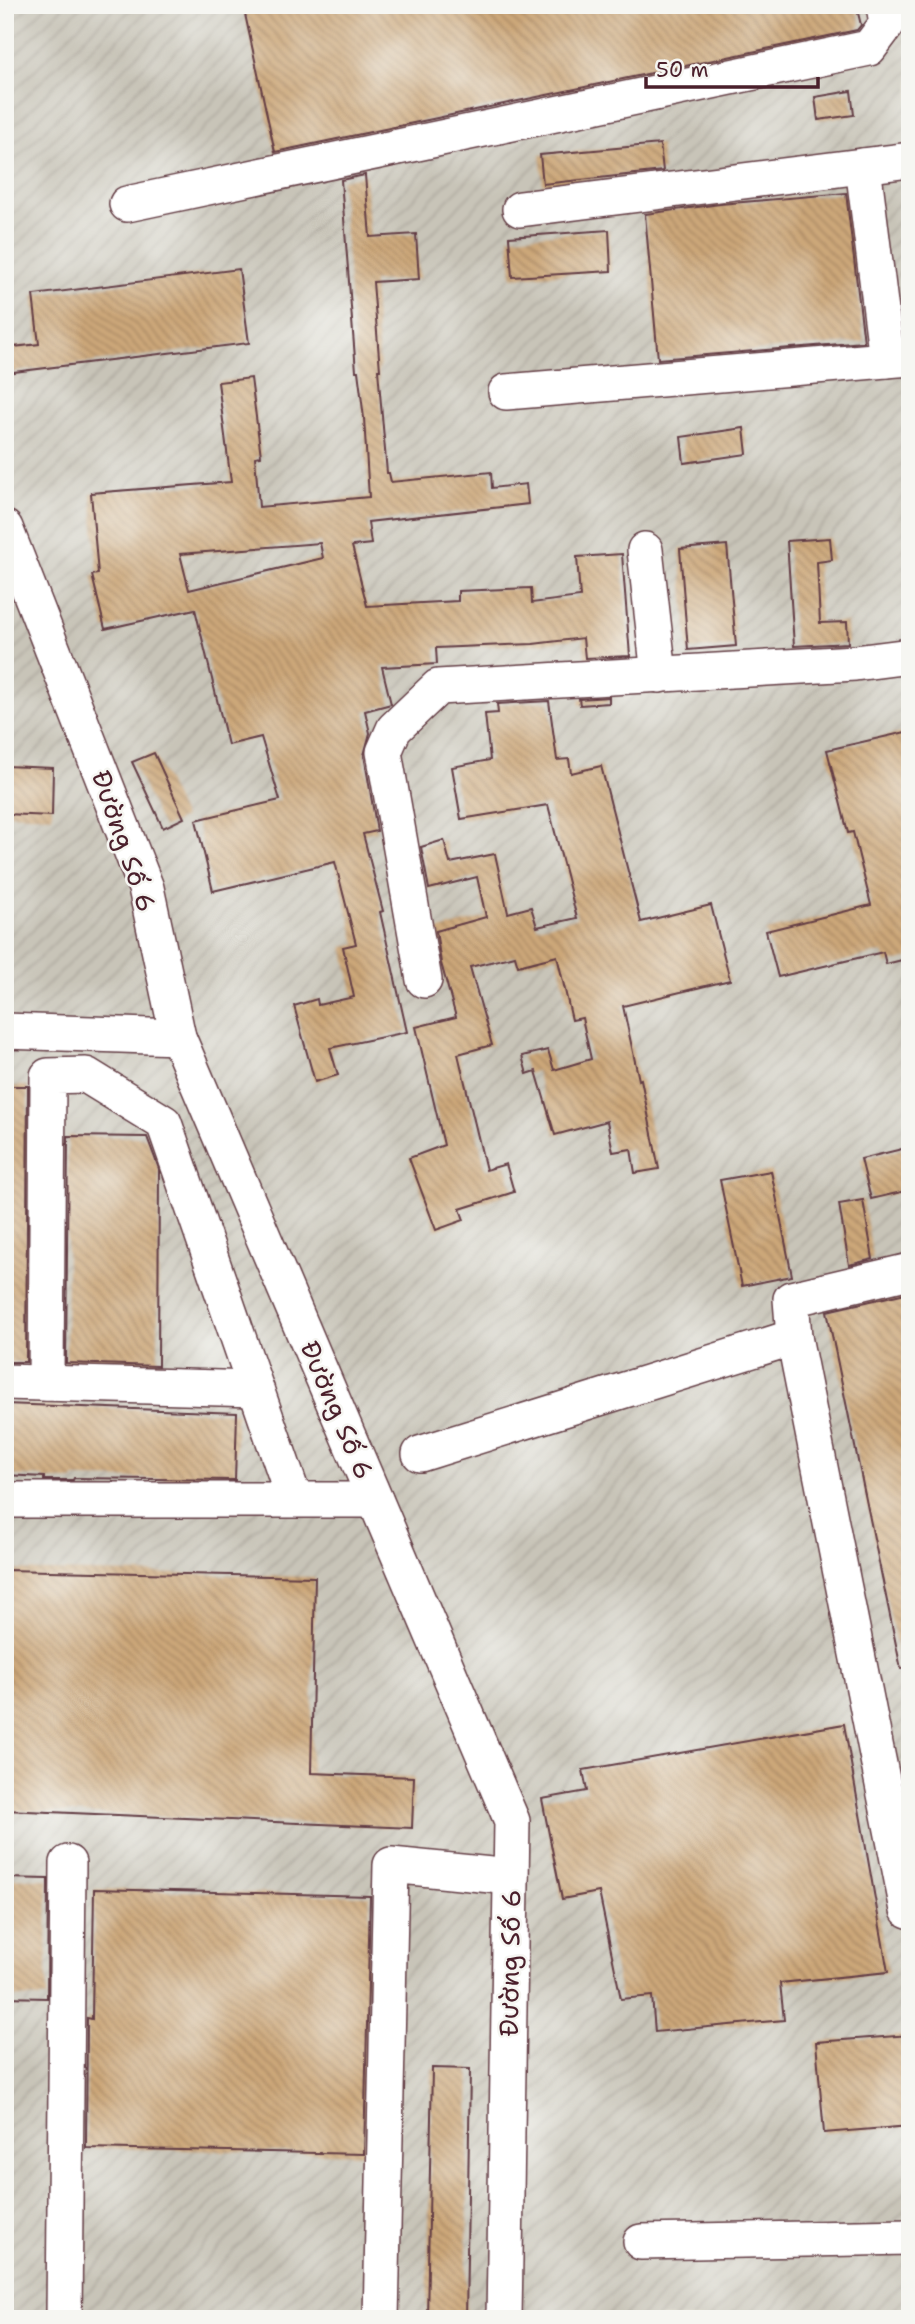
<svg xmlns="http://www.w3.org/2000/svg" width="915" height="2324" font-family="'Shantell Sans',sans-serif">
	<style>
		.industrial { fill: url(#industrial-furrows) }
		.building { fill: url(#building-back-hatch); fill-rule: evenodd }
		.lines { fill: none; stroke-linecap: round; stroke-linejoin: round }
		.minor-casing { stroke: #633d44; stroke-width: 38 }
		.minor { stroke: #fff; stroke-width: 35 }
		.labels { text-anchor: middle; stroke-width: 5; stroke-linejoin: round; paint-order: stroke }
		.street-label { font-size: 26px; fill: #4a1f2b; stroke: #f6f6f2 }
	</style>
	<defs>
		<pattern id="industrial-furrows" width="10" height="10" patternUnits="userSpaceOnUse" patternTransform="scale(1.75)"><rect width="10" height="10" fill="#c8c4b8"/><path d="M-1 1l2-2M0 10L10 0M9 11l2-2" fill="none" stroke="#ada89e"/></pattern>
		<pattern id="building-back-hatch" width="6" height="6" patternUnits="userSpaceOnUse" patternTransform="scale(1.75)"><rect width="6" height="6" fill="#cca779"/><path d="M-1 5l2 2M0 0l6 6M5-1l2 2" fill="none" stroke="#a88763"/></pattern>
	</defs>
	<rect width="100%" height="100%" fill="#f6f6f2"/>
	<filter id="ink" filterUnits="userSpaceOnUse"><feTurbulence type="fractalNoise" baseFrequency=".0143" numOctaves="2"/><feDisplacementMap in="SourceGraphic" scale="14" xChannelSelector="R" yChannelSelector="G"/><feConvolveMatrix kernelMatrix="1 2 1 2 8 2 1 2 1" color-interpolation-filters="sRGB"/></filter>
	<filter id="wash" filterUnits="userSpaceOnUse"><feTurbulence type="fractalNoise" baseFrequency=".00686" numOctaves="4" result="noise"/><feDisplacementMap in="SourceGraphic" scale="28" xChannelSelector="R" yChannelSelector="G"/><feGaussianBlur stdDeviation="1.57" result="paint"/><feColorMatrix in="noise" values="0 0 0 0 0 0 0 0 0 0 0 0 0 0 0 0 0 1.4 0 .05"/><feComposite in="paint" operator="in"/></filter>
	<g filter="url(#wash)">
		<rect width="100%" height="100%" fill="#f0e9d4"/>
		<!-- industrial -->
		<rect class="industrial" x="5" y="5" width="905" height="2314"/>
		<g id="blocks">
			<!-- building -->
			<g class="building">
				<polygon points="243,5 856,5 861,25 857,30 275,152"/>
				<polygon points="851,91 854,115 818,120 815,97"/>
				<polygon points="660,144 663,171 543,184 540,155"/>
				<path d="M365 175 370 237 416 234 419 279 373 282 380 370H378L387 473H389L391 482 491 472 492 488 526 484 528 504 368 522 371 544 352 546 367 606 458 601V591L531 588 532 603 580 597 577 557 622 554 630 656 585 658 583 638 533 644 436 648 437 664 382 667 391 704 365 711 370 733 364 755 377 831 363 834 383 911 380 912 407 1032 330 1048 338 1075 315 1082 294 1006 317 999 318 1005 354 997 343 947 356 944 335 862 213 891 196 820 280 800 261 737 228 745 195 609 105 629 92 575 98 574 91 493 231 482 218 382 251 378 261 456 255 457 259 507 369 497 364 418 358 371H356L341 180ZM320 543 323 558 189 590 180 554Z"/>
				<polygon points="846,193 864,342 658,359 645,214 720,204"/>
				<polygon points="609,230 611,271 512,277 509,237"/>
				<polygon points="239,269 249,343 5,373 5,348 39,344 33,295"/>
				<polygon points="744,428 747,454 684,463 681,437"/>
				<polygon points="830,538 832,560 817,562 820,623 847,622 848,643 794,646 787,541"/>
				<polygon points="727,545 736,646 688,650 680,549"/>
				<polygon points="609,697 609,703 580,705 579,699"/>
				<polygon points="549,701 557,760 569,759 571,773 601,766 641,922 711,905 730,980 623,1006 639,1080 641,1079 659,1169 635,1173 631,1149 613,1152 607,1121 555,1135 536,1071 527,1074 522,1056 548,1050 554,1070 591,1059 582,1018 572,1020 557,956 518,966 515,956 470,967 492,1045 458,1054 486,1170 506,1164 514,1192 460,1209 464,1220 436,1230 409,1158 444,1145 416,1027 456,1017 441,963 436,931 486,917 477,877 429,889 421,847 444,840 450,863 495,854 508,913 531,907 537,927 577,918 548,805 461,819 452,767 490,760 485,714 498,713 497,704"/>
				<polygon points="910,731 910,958 886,964 883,952 778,977 766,931 871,905 853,832 848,833 827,750"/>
				<polygon points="154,753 184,818 163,828 132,762"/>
				<polygon points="5,766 53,768 52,816 5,814"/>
				<polygon points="5,1086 28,1086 26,1362 5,1362"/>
				<polygon points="68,1136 147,1137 159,1169 158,1366 66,1363"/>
				<polygon points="910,1147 910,1190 871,1199 861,1159"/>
				<polygon points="771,1171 792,1276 742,1286 720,1180"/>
				<polygon points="863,1200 873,1259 849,1265 839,1204"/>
				<polygon points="910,1292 910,1668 901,1669 827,1311"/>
				<polygon points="5,1404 237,1413 235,1480 74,1478 73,1480 44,1480 44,1477 5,1475"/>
				<polygon points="5,1570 315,1577 311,1773 414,1777 412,1828 5,1810 7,1732 5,1732"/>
				<polygon points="844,1724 888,1972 780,1983 784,2020 655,2032 652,1996 621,1999 599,1892 562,1899 542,1799 587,1791 583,1770"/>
				<polygon points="5,1878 48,1879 47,1998 5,1997"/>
				<polygon points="94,1889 370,1896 364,2154 86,2148 87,2018 92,2019"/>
				<polygon points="910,2035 910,2126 824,2133 816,2042"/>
				<polygon points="432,2068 470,2069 466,2319 427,2319"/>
			</g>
		</g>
	</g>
	<g filter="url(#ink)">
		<use href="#blocks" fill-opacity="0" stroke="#633d44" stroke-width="2"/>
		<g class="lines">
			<defs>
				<g id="minor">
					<polyline points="863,166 887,360"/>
					<polyline points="127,204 869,48 887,24 884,5"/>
					<polyline points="520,209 910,160"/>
					<polyline points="506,392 910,358"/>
					<polyline points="5,528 146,888 178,1037 512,1821 504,2319"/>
					<polyline points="645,550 659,675"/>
					<polyline points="424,980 384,752 394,729 438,687 855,663 910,656"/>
					<polyline points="5,1031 178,1037"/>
					<polyline points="5,1382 256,1389"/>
					<polyline points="46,1383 48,1076 86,1075 164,1123 294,1499"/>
					<polyline points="420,1454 794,1337"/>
					<polyline points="5,1500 375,1500"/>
					<polyline points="908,1910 794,1337 791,1299 910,1271"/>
					<polyline points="641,2242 910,2237"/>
					<polyline points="64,2319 68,1863"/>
					<polyline points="381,2319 391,1865 511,1877"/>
				</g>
			</defs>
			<!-- minor casing -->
			<use href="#minor" class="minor-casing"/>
			<!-- minor -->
			<use href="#minor" class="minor"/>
		</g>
	</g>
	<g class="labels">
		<!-- street labels -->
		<g class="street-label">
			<text transform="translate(124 841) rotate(71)" y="9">Đường Số 6</text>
			<text transform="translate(337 1410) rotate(67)" y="9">Đường Số 6</text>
			<text transform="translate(510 1963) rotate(-89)" y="9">Đường Số 6</text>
		</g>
	</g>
	<!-- margin -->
	<rect width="915" height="2324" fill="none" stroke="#f6f6f2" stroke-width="28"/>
	<!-- scale -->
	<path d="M646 77v10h172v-10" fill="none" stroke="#4a1f2b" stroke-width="3.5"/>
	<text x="656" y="77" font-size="21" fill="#4a1f2b" stroke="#f6f6f2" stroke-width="5" paint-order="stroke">50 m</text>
</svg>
